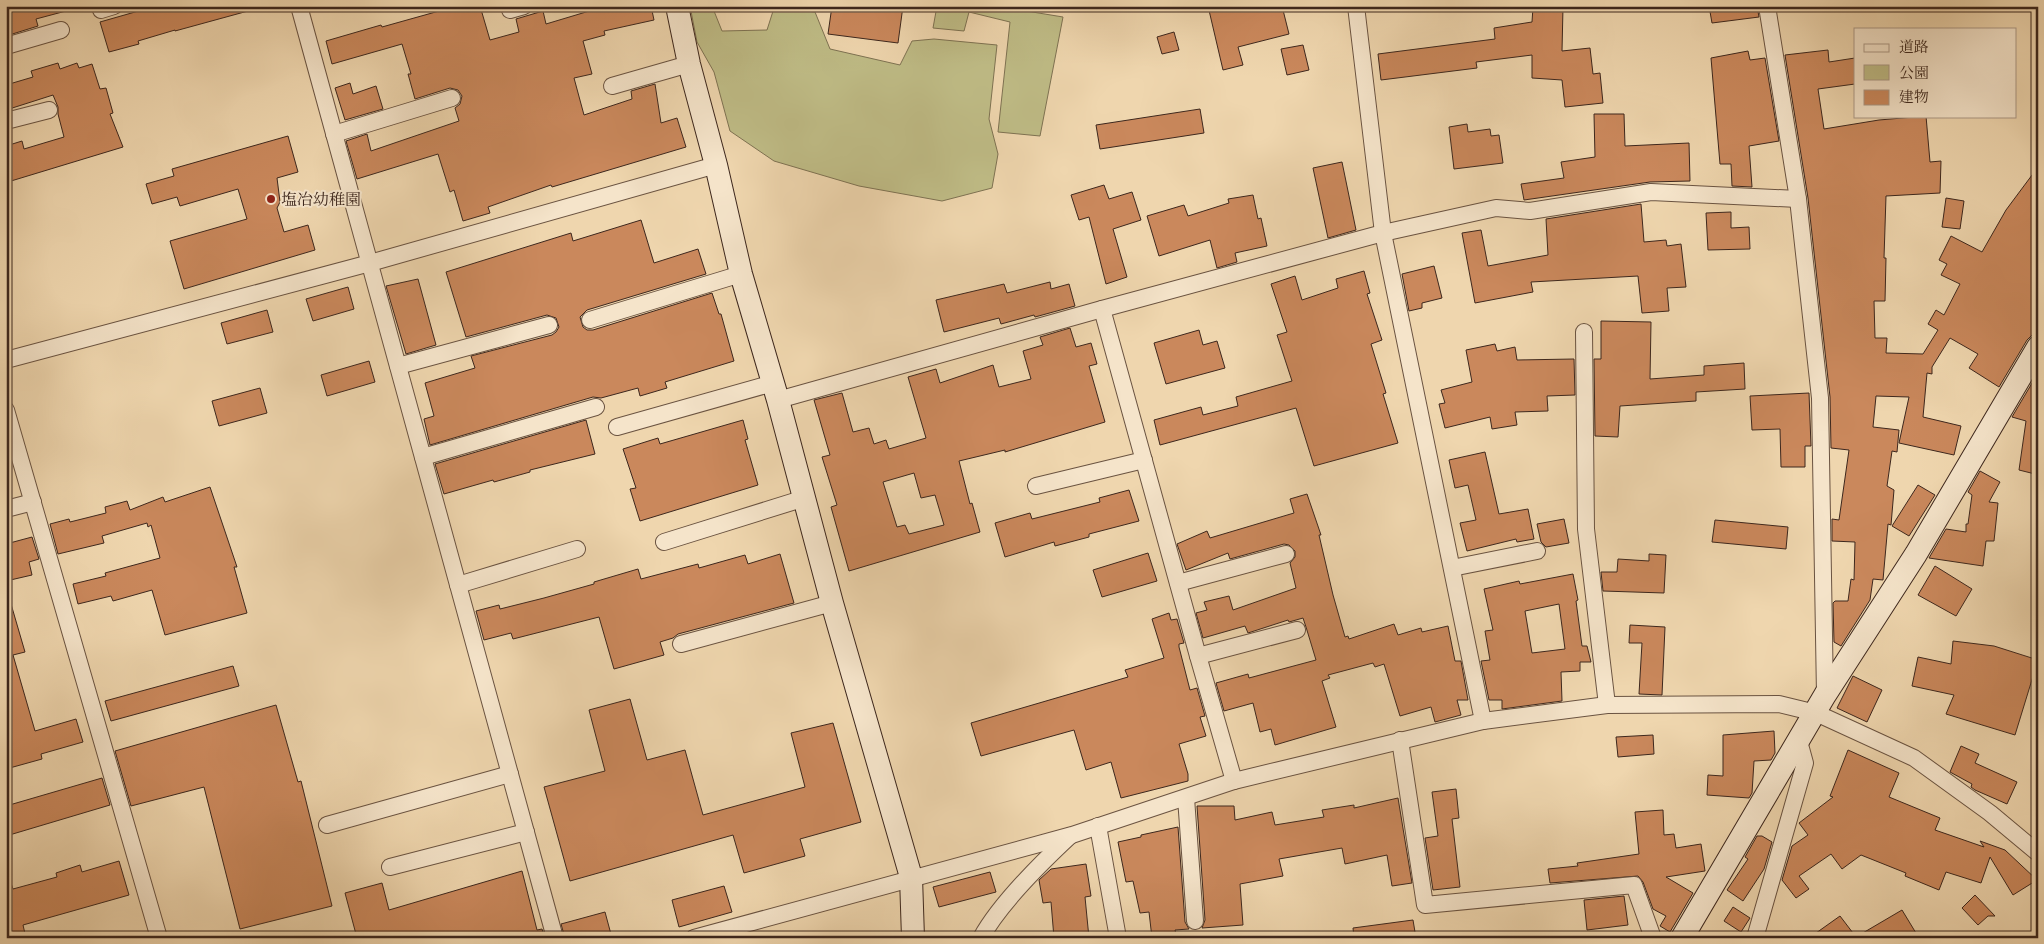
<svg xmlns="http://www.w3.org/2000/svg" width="2044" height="944" font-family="'Libre Bodoni','Noto Serif JP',serif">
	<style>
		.green { fill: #bfbc86; stroke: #7e7252 }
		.building { fill: #ca885c; stroke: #3d271d; fill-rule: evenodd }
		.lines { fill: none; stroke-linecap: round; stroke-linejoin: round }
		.street-casing { stroke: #6a5341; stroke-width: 18 }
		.secondary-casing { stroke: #3d271d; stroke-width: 24 }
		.street { stroke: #f5e4ca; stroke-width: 16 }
		.secondary { stroke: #f5e4ca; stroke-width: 22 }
		.poi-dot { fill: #8f2418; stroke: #f5e4ca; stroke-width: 2 }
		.labels { text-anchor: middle; stroke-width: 4; stroke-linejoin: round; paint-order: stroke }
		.poi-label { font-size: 16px; fill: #3d271d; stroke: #f5e4ca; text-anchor: start }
	</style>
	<rect width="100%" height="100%" fill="#efd6ae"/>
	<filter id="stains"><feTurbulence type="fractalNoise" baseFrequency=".004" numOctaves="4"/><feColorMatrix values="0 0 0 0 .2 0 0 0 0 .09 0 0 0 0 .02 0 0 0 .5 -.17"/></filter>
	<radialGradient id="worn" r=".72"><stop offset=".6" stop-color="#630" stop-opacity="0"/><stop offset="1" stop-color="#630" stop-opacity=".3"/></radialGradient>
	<!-- green -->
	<g class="green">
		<polygon points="690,6 712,6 722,31 767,30 774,8 815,12 830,49 900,65 912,41 934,39 997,45 989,119 998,154 992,188 942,201 859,186 774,161 730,131 714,72 697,42"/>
		<polygon points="937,6 1014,6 1014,9 1063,17 1040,136 998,132 1010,22 969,12 964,31 933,28"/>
	</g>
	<!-- building -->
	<g class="building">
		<polygon points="6,6 65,6 66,11 36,19 38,26 6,36"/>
		<polygon points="156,6 247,6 248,11 175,31 175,30 138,41 139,44 109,52 100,22"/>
		<polygon points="457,6 480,6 490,40 519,32 516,19 543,11 546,24 606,6 651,6 654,20 604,31 605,35 583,41 592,74 574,78 584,115 632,99 631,91 655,84 661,123 677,118 686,147 552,187 551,185 488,207 490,213 463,221 454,190 450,192 438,154 357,179 346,141 367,134 371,151 459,121 455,108 460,104 462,96 458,90 450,88 415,99 408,74 411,74 402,44 332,64 326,41 381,25 382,27"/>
		<polygon points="832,6 903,6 898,43 828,34"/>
		<polygon points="1208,6 1282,6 1289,34 1238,47 1243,65 1223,70"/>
		<polygon points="1709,6 1757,6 1759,17 1712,23"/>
		<polygon points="1533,7 1563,7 1562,51 1590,48 1593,74 1600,73 1603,103 1565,107 1562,80 1532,78 1532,55 1476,62 1477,68 1381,80 1378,54 1495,39 1494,28 1532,22"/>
		<polygon points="1174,32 1179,50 1162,54 1157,37"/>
		<polygon points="1303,45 1309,70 1287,75 1281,49"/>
		<polygon points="1828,50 1829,62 1855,58 1855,84 1818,89 1824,129 1879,120 1926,116 1930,162 1941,161 1940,193 1886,196 1884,258 1886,258 1885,301 1874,301 1875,338 1887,338 1886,353 1923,354 1938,330 1928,324 1936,310 1944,315 1960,284 1941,275 1947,264 1939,260 1951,236 1982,252 2006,210 2038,167 2038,334 2032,335 2027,340 1999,387 1969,368 1978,354 1950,338 1932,367 1932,374 1927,373 1923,417 1961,426 1954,455 1899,443 1909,397 1876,396 1873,427 1899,430 1897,452 1892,451 1887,486 1894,490 1891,525 1888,524 1883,580 1873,579 1870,600 1841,646 1834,642 1833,603 1835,601 1848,601 1851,579 1854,580 1855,542 1832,541 1832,519 1839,520 1849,450 1831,448 1830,397 1808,198 1785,55"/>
		<polygon points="1748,51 1750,60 1765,58 1779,141 1749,146 1752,187 1732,186 1731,164 1720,164 1711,58"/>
		<polygon points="58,63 60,69 77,63 79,68 92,64 100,89 106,88 113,113 110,114 123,147 11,181 6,161 6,146 22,141 24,149 64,137 58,114 58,107 53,95 6,110 6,85 33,77 31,71"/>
		<polygon points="350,83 353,94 376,86 383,109 345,120 335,88"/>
		<polygon points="1200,109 1204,133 1100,149 1096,125"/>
		<polygon points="1594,114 1624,114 1625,146 1689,143 1690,181 1650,182 1524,200 1521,184 1564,178 1561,162 1595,157"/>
		<polygon points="1467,124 1468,132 1490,129 1491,136 1499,135 1503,163 1454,169 1449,127"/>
		<polygon points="288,136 298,172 277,178 280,202 277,208 284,232 308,225 315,250 184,289 170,241 247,219 238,189 180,206 177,197 152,204 146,184 174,176 172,169"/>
		<polygon points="1342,162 1356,230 1328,238 1313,168"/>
		<polygon points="1104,185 1109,199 1132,192 1141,220 1113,229 1127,277 1106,284 1089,217 1079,220 1071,195"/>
		<polygon points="1253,195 1258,219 1261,218 1267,246 1235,253 1237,262 1217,268 1210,240 1159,256 1147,216 1184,205 1188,216 1229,203 1228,199"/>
		<polygon points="1946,198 1964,201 1960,229 1942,227"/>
		<polygon points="1641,204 1644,242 1666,240 1667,246 1681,244 1686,287 1667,288 1669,311 1642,313 1638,276 1531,282 1533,292 1475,303 1462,233 1481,230 1488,266 1548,255 1546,219"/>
		<polygon points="1731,212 1731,228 1749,227 1750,249 1708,250 1706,213"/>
		<polygon points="641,220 654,263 698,249 706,274 587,310 580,317 583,327 587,330 593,330 712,293 719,314 721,314 734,361 665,382 667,388 640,396 638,388 601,398 593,397 430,445 424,419 434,416 425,383 475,368 471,356 552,335 556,332 559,327 556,318 547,315 466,337 446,272 571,233 573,241"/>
		<polygon points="1434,266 1442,298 1422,303 1422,308 1409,311 1402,274"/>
		<polygon points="1364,271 1370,293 1367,294 1382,340 1371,344 1386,393 1383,394 1398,443 1314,466 1296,408 1160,445 1154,420 1201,407 1203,415 1238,406 1236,397 1292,381 1277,335 1287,332 1271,284 1295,276 1302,300 1338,288 1336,279"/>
		<polygon points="418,279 436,345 406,354 386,286"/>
		<polygon points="1050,282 1051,289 1069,284 1075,306 1035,317 1034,315 1001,324 999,318 944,332 936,300 1004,284 1007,293"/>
		<polygon points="348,287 354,309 313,321 306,299"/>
		<polygon points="267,310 273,332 227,344 221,323"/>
		<polygon points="1601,321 1651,322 1650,379 1704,375 1704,366 1744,363 1745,389 1696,392 1696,401 1620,406 1618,437 1595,436 1594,359 1601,359"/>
		<path d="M1070 328 1076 347 1091 343 1097 364 1089 366 1105 422 1005 452V450L959 461 970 504 972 503 980 532 849 571 831 507 837 505 822 457 830 455 814 400 842 393 853 432 869 428 874 444 886 440 889 449 926 438 908 377 936 369 940 383 993 365 999 387 1031 379 1023 351 1043 345 1040 337ZM914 473 921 498 935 495 944 525 909 534 905 525 897 527 883 482Z"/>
		<polygon points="1199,330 1203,345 1217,341 1225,368 1166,384 1154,343"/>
		<polygon points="1495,344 1497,351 1515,347 1517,360 1574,359 1575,395 1547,396 1548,411 1515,412 1517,425 1492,429 1490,417 1445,428 1439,404 1445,403 1441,390 1472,382 1466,350"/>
		<polygon points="369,361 375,382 327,396 321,375"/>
		<polygon points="2038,373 2038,459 2035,474 2019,470 2026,421 2012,417"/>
		<polygon points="260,388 267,413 219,426 212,401"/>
		<polygon points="1809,393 1811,446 1805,446 1805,467 1781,467 1780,429 1752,430 1750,396"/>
		<polygon points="586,420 595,454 530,470 530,472 494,482 493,480 444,494 435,464"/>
		<polygon points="743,420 748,439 745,440 758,485 640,521 630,489 636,488 623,449 658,438 660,444"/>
		<polygon points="1485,452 1499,514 1528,509 1534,539 1517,542 1516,539 1467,551 1460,523 1476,520 1468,485 1455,488 1449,460"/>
		<polygon points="1980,471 2000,482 1989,502 1998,503 1994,541 1986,541 1983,566 1929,558 1946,529 1966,532 1966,524 1968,524 1972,495 1968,492"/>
		<polygon points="1918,485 1935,495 1909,536 1892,526"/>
		<polygon points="210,487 237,567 234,567 247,613 165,635 152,590 113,601 111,596 78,604 73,584 106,576 105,573 160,558 151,525 148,527 147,523 102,536 104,543 58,554 50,524 69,519 70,522 106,513 105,507 127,501 130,510 163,497 165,502"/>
		<polygon points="1129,490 1139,521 1089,534 1089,537 1055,546 1054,542 1005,557 995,523 1030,513 1032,519 1100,502 1099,498"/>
		<polygon points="1307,494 1321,535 1319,535 1333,595 1345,637 1348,636 1349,639 1394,624 1398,635 1421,628 1422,632 1448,626 1455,661 1461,661 1468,700 1457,700 1461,715 1435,722 1431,707 1400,716 1384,664 1375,667 1373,663 1328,675 1330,678 1322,681 1336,727 1275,745 1271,729 1260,732 1253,703 1224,711 1216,683 1248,674 1249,678 1316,660 1306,627 1303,618 1289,622 1288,620 1248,633 1245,626 1203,638 1196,613 1207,610 1204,602 1229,596 1233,610 1296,588 1290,563 1295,557 1295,551 1289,545 1284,544 1230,559 1228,553 1186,570 1177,544 1207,531 1210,538 1294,513 1290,499"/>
		<polygon points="1564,519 1569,543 1546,547 1541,542 1537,524"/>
		<polygon points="1715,520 1788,527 1786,549 1712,542"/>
		<polygon points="32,537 39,559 29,562 32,575 6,581 6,544"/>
		<polygon points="1148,553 1157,581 1102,597 1093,570"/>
		<polygon points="780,554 794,603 678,634 673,638 660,642 664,655 614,669 599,617 513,639 511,633 484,640 476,611 499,605 500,609 544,598 594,584 594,582 638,569 641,579 698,564 699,568 745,555 748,564"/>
		<polygon points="1649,554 1666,555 1664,593 1603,591 1601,572 1617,572 1618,559 1649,561"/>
		<polygon points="1935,566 1972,589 1956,616 1918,595"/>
		<path d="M1573 574 1578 600 1576 601 1582 646H1587L1591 662H1580V671L1561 672 1562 701 1502 709V700H1489L1481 661 1490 660 1485 631 1493 630 1484 589 1519 581 1520 584ZM1559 604 1565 649 1532 653 1525 611Z"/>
		<polygon points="6,604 11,604 25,652 13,655 35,731 76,719 83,742 41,754 42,759 6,769"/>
		<polygon points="1169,613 1171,620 1177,619 1184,643 1179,644 1179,647 1190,690 1197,688 1205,716 1200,717 1206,736 1179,744 1188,774 1188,781 1121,798 1111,762 1086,770 1074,730 981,756 971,723 1128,677 1125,670 1164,658 1152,619"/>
		<polygon points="1630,625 1665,627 1662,695 1639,694 1642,643 1629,643"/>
		<polygon points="1953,641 1994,646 2038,660 2015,735 1946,714 1954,695 1912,686 1918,657 1951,664"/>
		<polygon points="233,666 239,686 111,721 105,701"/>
		<polygon points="1853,676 1882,690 1867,722 1837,708"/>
		<polygon points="630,699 647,760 685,750 703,815 805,787 791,733 833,723 861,822 800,839 805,856 744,873 733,835 570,881 544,787 605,771 589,710"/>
		<polygon points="276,705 298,782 301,781 332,906 240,929 204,787 131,806 115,751"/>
		<polygon points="1774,731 1775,753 1771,760 1754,761 1752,793 1749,798 1707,795 1708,775 1723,776 1723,735"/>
		<polygon points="1653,735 1654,754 1618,757 1616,737"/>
		<polygon points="1961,746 1979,754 1975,763 2017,782 2007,804 1975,790 1971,787 1972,784 1950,772"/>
		<polygon points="1848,750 1899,773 1889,797 1940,818 1935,830 1984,847 1980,841 2005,850 2037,880 2013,895 1990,857 1981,883 1946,872 1939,890 1905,876 1906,873 1861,855 1842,869 1831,854 1799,876 1809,889 1796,898 1782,880 1792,846 1808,835 1799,823 1833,797 1830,796"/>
		<polygon points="102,778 110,805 6,836 6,806"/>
		<polygon points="1456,789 1459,818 1452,819 1460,887 1433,890 1425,838 1438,836 1432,792"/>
		<polygon points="1398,798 1412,883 1392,886 1387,855 1345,864 1342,848 1279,859 1283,876 1240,884 1243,925 1202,928 1205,920 1197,806 1234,806 1235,820 1272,812 1275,825 1324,817 1322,810 1354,805 1354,808"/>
		<polygon points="1663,810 1664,835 1674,834 1676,848 1701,844 1705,871 1666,877 1693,893 1670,932 1660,926 1666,916 1653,909 1643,882 1638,876 1550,883 1548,869 1578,866 1577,863 1639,854 1635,812"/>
		<polygon points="1178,827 1185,922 1189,929 1175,930 1177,938 1152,938 1149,912 1140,913 1133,881 1126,882 1118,842 1141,837 1141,835"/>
		<polygon points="1757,836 1762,836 1772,842 1764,869 1743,901 1727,890 1748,859 1745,857"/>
		<polygon points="119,861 129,895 23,925 26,938 6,938 6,883 11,883 13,889 57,877 56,873 80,865 82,872"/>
		<polygon points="1086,864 1091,896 1085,897 1089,938 1054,938 1051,902 1043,903 1039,880 1051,869"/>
		<polygon points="522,871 537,930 542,929 545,938 357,938 345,893 382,883 389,910"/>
		<polygon points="990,872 996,892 939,907 933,887"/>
		<polygon points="724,886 732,912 679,927 672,900"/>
		<polygon points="1975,895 1995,916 1988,916 1978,925 1962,908"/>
		<polygon points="1624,896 1628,925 1587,930 1584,900"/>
		<polygon points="1733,907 1750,918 1741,932 1724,921"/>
		<polygon points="1902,910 1919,938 1809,938 1840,916 1856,937"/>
		<polygon points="605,912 612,938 565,938 561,924"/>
		<polygon points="1413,920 1416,938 1354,938 1353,928"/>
	</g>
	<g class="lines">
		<defs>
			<g id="street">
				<polyline points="299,6 555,938"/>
				<polyline points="1356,6 1383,233 1483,721"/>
				<polyline points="1767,6 1798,199 1820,398 1825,695"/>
				<polyline points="101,10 114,6"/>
				<polyline points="510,10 524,6"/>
				<polyline points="6,46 61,30"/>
				<polyline points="612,86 689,64"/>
				<polyline points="6,121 49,110"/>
				<polyline points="334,134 452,98"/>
				<polyline points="1102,309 1198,656 1234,781"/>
				<polyline points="590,320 741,274"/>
				<polyline points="1584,332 1586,529 1607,705"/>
				<polyline points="6,360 370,263 716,165"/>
				<polyline points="398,366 549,325"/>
				<polyline points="778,400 1102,309 1383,233 1496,208 1530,211 1651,192 1798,199"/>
				<polyline points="6,410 159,938"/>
				<polyline points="617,427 773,383"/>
				<polyline points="423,457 596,407"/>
				<polyline points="1036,486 1144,460"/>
				<polyline points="6,509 33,502"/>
				<polyline points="664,542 805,498"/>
				<polyline points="1452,568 1537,551"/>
				<polyline points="1178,583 1286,554"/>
				<polyline points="458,585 577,549"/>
				<polyline points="681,644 832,603"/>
				<polyline points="1198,656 1297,630"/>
				<polyline points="1400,740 1425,905 1634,885 1653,938"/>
				<polyline points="1186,798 1195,921"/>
				<polyline points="327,825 510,774"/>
				<polyline points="1098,826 1118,938"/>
				<polyline points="390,867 526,832"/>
				<polyline points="694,938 1072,835 1234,781 1483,721 1607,705 1779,704 1816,713 1914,758 1990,813 2038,853"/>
				<path d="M981 938C1000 903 1041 863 1070 836"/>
				<polyline points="1755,938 1805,763 1799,741"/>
			</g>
			<g id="secondary">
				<polyline points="677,6 689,64 716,165 741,274 778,400 832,603 911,877 913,938"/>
				<polyline points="1682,938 1825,695 1916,554 2038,347"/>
			</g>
		</defs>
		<!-- street casing -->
		<use href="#street" class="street-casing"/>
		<!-- secondary casing -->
		<use href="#secondary" class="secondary-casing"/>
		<!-- street -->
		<use href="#street" class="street"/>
		<!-- secondary -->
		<use href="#secondary" class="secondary"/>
	</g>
	<!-- markers -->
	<circle class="poi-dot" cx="271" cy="199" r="5"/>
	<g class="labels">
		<!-- poi labels -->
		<g class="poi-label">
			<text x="281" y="205">塩冶幼稚園</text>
		</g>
	</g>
	<!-- margin -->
	<rect width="2044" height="944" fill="none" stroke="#efd6ae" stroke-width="25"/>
	<rect x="8" y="8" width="2029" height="929" fill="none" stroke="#3d271d" stroke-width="2.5"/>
	<rect x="12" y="12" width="2019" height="919" fill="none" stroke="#3d271d"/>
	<!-- legend -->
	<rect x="1854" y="28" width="162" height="90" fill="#f5e4ca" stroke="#ab9885"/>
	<rect x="1864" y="44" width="25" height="8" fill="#f5e4ca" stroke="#ab9885"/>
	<text x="1899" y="52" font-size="15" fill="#3d271d">道路</text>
	<rect x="1864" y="65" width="25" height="15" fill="#bfbc86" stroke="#ab9885"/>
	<text x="1899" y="78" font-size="15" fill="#3d271d">公園</text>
	<rect x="1864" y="90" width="25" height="15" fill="#ca885c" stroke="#ab9885"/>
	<text x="1899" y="102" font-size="15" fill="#3d271d">建物</text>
	<rect width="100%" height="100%" filter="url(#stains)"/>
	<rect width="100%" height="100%" fill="url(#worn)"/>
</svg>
